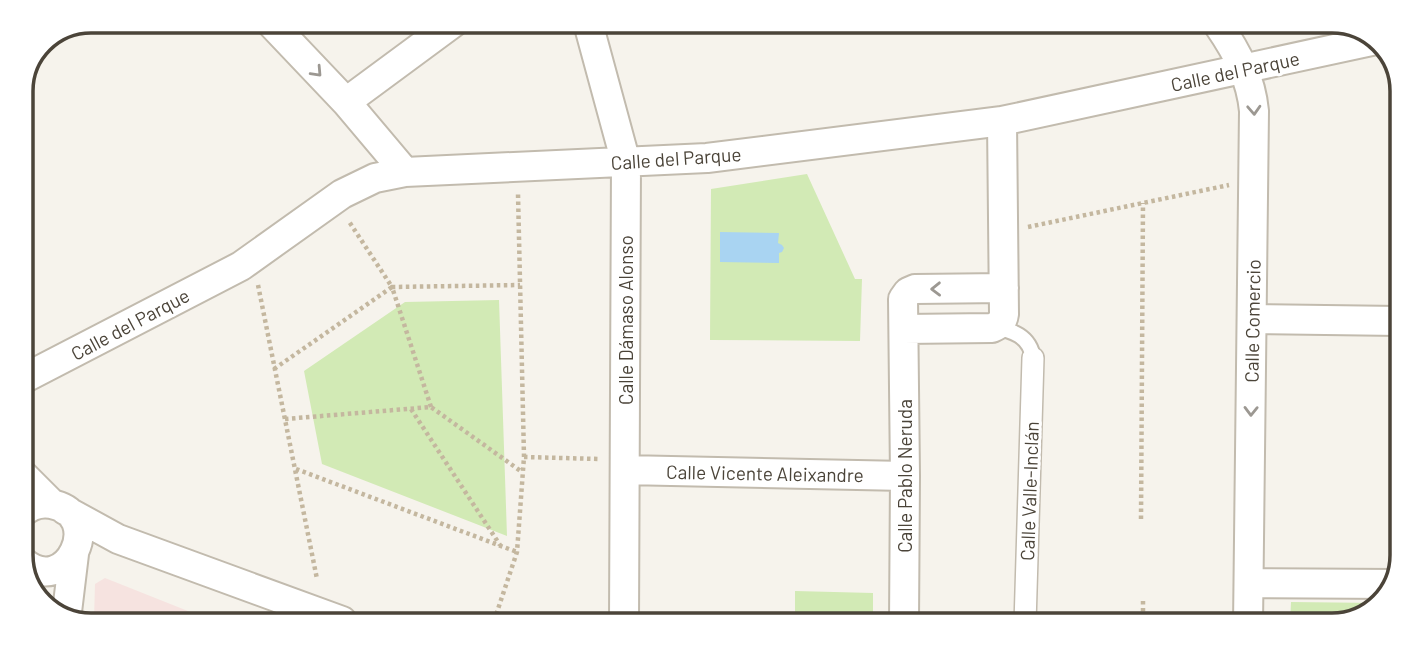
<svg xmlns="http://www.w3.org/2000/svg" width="1423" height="646" font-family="Barlow,sans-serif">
<rect width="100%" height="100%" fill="#f6f3ec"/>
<!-- medical -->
<path fill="#f6e3e0" d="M 105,578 L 203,617 L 201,620 L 94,620 L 95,584 Z"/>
<!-- green -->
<path fill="#d2eab5" d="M 807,174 L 855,279 L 862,279 L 860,341 L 710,340 L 711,189 Z
M 499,300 L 507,536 L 322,464 L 304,371 L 405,302 Z
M 795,591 L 873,593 L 873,623 L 795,623 Z
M 1291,602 L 1379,603 L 1371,613 L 1332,625 L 1290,625 Z"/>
<!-- water -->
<path fill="#a9d4f2" d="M 720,232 L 779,233 L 778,243 L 782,245 L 784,248 L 782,252 L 779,253 L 779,263 L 720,262 Z"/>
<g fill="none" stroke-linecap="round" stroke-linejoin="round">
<!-- service casing -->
<g stroke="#c2bbae" stroke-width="18">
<path id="service" d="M 993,327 C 1012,330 1030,336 1033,358"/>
</g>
<!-- pedestrian casing -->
<g stroke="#c2bbae" stroke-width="24">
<path id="pedestrian" d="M 1025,624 L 1033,358"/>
</g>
<!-- minor casing -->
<g stroke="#c2bbae" stroke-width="32">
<path id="minor" d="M 270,22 L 346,102 L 405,172
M 588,23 L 626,163 L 624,622
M 1219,26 C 1237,52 1251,79 1254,111 L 1248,625
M 346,102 L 453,23
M 1252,319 L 1399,321
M 904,329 L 992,328 C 999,325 1003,322 1004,314 L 1002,121
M 21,380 L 241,266 L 342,194 L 375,178 L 405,172 L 707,158 L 1002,121 L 1376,40
M 625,470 L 905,476
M 21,473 L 52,504
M 65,510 L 118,539 L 342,621
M 21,514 C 29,506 40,502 51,504 C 107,514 67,601 22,561
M 1249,583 L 1395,584
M 66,620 L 74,554
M 904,623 L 905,476 L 903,299 L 908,292 L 915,289 L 1004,288"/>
</g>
<!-- path -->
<path stroke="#c4b79f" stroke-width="4.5" stroke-dasharray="3.5 3.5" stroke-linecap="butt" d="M 1028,227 L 1229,185
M 258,285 L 317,579
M 274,369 L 392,287 L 348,220
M 431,407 L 392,287 L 520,285
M 411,409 L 500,545
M 285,419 L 431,407 L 522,472
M 524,457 L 600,459
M 296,469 L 517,552
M 1141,519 L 1143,203
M 1143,601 L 1143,624
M 494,621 L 517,552 L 524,457 L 518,194"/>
<!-- service -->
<use href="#service" stroke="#fff" stroke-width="14"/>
<!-- pedestrian -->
<use href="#pedestrian" stroke="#fff" stroke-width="21"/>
<!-- minor -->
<use href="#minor" stroke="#fff" stroke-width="28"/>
</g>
<!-- one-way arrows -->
<defs><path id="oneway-chevron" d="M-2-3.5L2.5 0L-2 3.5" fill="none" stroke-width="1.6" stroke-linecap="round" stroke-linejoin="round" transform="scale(1.75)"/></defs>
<g stroke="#9c9892">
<use href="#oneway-chevron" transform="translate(317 72) rotate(47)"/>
<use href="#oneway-chevron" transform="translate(1254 110) rotate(87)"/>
<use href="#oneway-chevron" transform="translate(936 289) rotate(179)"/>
<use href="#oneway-chevron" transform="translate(1251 411) rotate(91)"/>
</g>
<g text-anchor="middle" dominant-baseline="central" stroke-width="6" stroke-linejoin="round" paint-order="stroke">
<!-- street labels -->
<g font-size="19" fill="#4b4439" stroke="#fff">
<text transform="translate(1235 71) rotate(-12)">Calle del Parque</text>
<text transform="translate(676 158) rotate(-4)">Calle del Parque</text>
<text transform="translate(625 320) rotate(-90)">Calle Dámaso Alonso</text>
<text transform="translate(1252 321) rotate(-89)">Calle Comercio</text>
<text transform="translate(130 324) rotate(-28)">Calle del Parque</text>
<text transform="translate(765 473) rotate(1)">Calle Vicente Aleixandre</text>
<text transform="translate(904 476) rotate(-90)">Calle Pablo Neruda</text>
<text transform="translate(1029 491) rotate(-88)">Calle Valle-Inclán</text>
</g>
</g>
<!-- crop -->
<path d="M0 0H1423V646H0ZM91 33H1332A58 58 0 0 1 1390 91V555A58 58 0 0 1 1332 613H91A58 58 0 0 1 33 555V91A58 58 0 0 1 91 33Z" fill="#fff" fill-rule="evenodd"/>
<path fill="none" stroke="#4b4439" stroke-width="3.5" d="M91 33H1332A58 58 0 0 1 1390 91V555A58 58 0 0 1 1332 613H91A58 58 0 0 1 33 555V91A58 58 0 0 1 91 33Z"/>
</svg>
